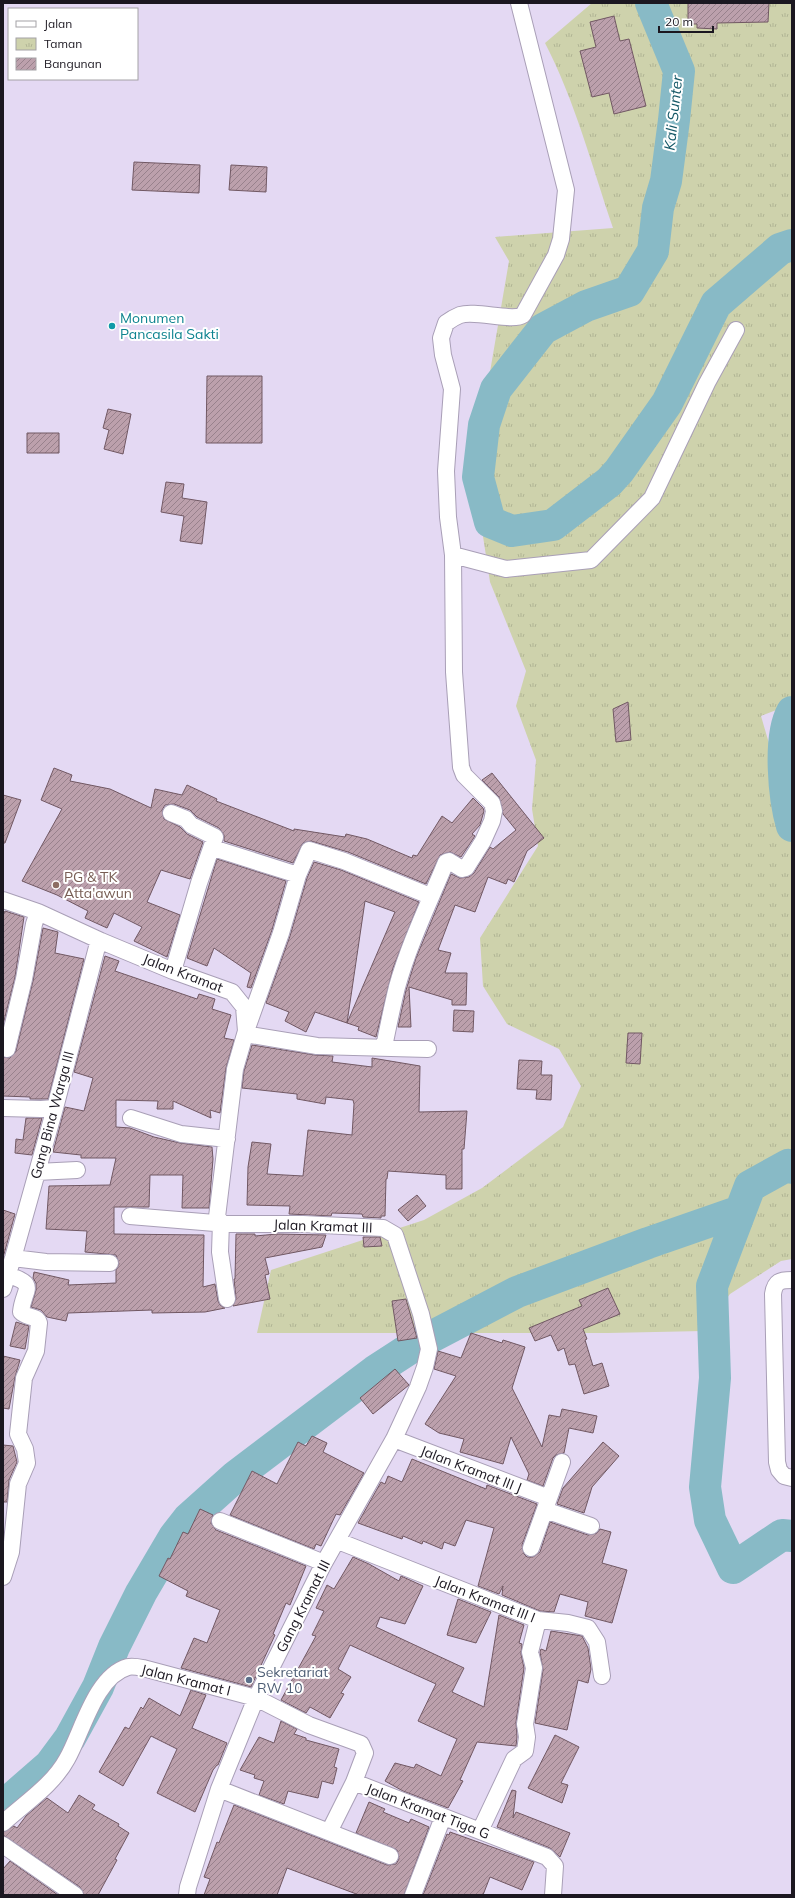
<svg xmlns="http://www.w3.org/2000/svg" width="795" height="1898" font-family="Mulish,sans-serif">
<defs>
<pattern id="park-tufts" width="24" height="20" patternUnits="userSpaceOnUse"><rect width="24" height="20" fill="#ced2ac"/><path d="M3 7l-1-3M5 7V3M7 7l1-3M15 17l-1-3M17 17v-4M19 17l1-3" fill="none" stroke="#b0b494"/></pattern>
<pattern id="building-hatch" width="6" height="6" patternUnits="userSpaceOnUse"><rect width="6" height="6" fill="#bca0ac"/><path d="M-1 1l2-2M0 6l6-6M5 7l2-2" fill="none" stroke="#98818c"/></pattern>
</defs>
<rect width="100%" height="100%" fill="#e4d9f3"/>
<!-- park -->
<path fill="url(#park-tufts)" d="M 592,3 L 792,3 L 792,704 L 761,716 L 792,822 L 792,1259 L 781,1261 L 730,1294 L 703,1331 L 608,1333 L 257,1333 L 271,1270 L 424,1220 L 482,1188 L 563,1127 L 581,1086 L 559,1049 L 507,1024 L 483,986 L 480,938 L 538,846 L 532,809 L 536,760 L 516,706 L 526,671 L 490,582 L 473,471 L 509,261 L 495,237 L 613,228 C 592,166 575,101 545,43 Z"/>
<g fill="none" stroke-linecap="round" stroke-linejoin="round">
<!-- river -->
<path stroke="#88bac6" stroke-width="32" d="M 651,3 L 679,71 L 674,120 L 666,181 L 658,208 L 653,251 L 629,291 L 586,306 L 543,329 L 496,389 L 484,425 L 478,477 L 490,522 L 512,531 L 553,525 L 609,482 L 619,471 L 667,403 L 716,304 L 780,249 L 792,245
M 792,712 C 778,737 784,799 792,826
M 792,1168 L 788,1165 L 750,1186 L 712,1286 L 715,1378 L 705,1487 L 710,1520 L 733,1568 L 782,1535 L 792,1536
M 3,1806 L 50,1765 L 70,1738 L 98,1687 L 114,1647 L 141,1593 L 174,1537 L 188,1519 L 236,1476 L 375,1371 L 412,1347 L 517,1292 L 648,1243 L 740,1211"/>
</g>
<!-- building -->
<path fill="url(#building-hatch)" stroke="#715863" d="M 688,3 L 769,3 L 768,22 L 717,23 L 717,29 L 697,28 L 697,24 L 688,24 Z
M 614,16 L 620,41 L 629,39 L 646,106 L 614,114 L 609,93 L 592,97 L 580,51 L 596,47 L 590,22 Z
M 134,162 L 200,165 L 199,193 L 132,190 Z
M 231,165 L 267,167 L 266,192 L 229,190 Z
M 207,376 L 262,376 L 262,443 L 206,443 Z
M 108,409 L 131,414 L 123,454 L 104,449 L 109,430 L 103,428 Z
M 27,433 L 59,433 L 59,453 L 27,453 Z
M 166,482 L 184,484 L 182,498 L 207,502 L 202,544 L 180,541 L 184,516 L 161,512 Z
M 628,702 L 631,740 L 616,742 L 613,709 Z
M 54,768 L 72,775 L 70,781 L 110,789 L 151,808 L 155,789 L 182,795 L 187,785 L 217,799 L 216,801 L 294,831 L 294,829 L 345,837 L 346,834 L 367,839 L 412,858 L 413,855 L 417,856 L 442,816 L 452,823 L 473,798 L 483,808 L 484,811 L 480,825 L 472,834 L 475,836 L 461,857 L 450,852 L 440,855 L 426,884 L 348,852 L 311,841 L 303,843 L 293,863 L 224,841 L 224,835 L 219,828 L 197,817 L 190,810 L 174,804 L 165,805 L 162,810 L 164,819 L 180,827 L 187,834 L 203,842 L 190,879 L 161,870 L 147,902 L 180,915 L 167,957 L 134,941 L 142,927 L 114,913 L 107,928 L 85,918 L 88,911 L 57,895 L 22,881 L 62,809 L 41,800 Z
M 492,773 L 544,838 L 527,851 L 514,882 L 508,879 L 506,884 L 488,877 L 475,912 L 455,905 L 438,950 L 451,953 L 445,973 L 467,973 L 466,1005 L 452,1005 L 452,1000 L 409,987 L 411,1027 L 398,1027 L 406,990 L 416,958 L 451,874 L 460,878 L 469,877 L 474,873 L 490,847 L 493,849 L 516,830 L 503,814 L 499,797 L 482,780 Z
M 3,795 L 21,800 L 5,843 L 3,843 Z
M 217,859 L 286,881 L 272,930 L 251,988 L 247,987 L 251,973 L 214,948 L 207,966 L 187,958 Z
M 314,862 L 341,870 L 419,902 L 393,968 L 376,1037 L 358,1030 L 359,1027 L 347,1023 L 395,912 L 365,901 L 347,1023 L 315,1012 L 306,1032 L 285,1021 L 289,1012 L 266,1003 L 290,936 L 307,878 Z
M 5,911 L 24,917 L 15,977 L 3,1025 L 3,915 Z
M 43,928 L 58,932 L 55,953 L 84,959 L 48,1099 L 30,1099 L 30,1097 L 3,1096 L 3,1057 L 10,1058 L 16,1051 L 33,981 Z
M 105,956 L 119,961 L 115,971 L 197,999 L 199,994 L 215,999 L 212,1009 L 231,1015 L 224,1038 L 234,1040 L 226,1068 L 220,1113 L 210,1110 L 211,1118 L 173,1101 L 173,1109 L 157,1109 L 158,1101 L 116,1100 L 116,1127 L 130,1128 L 154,1137 L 180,1143 L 212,1147 L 213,1159 L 209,1208 L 182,1208 L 183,1175 L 150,1175 L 149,1207 L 114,1207 L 114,1234 L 204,1235 L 203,1287 L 215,1284 L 218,1301 L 220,1305 L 225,1308 L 205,1312 L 152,1313 L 152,1310 L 68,1313 L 66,1321 L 47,1317 L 41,1310 L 31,1307 L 36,1290 L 36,1283 L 33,1278 L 34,1272 L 69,1280 L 68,1285 L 116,1283 L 116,1270 L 119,1264 L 116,1255 L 85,1252 L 87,1231 L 46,1229 L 49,1186 L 110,1185 L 116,1158 L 81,1158 L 81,1155 L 53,1152 L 65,1107 L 84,1111 L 93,1078 L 74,1072 Z
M 454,1010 L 474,1011 L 473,1032 L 453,1031 Z
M 628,1033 L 642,1033 L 640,1064 L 626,1063 Z
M 252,1045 L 315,1055 L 333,1056 L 332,1062 L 372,1067 L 372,1058 L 420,1066 L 419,1112 L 467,1111 L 464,1149 L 462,1149 L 462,1189 L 446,1189 L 446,1175 L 388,1171 L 387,1179 L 386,1179 L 385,1216 L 381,1216 L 381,1218 L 363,1217 L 362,1214 L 332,1213 L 331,1216 L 289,1214 L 290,1206 L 247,1205 L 248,1167 L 252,1142 L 271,1144 L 267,1174 L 303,1176 L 308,1130 L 352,1135 L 354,1104 L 353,1100 L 326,1097 L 325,1104 L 297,1099 L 297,1094 L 242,1088 L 244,1071 Z
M 519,1060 L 542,1061 L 541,1075 L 552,1075 L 551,1100 L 536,1099 L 537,1090 L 517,1089 Z
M 26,1118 L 42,1118 L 32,1155 L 15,1153 L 16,1139 L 23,1140 Z
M 417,1195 L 426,1206 L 408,1221 L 398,1210 Z
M 3,1210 L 15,1214 L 3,1258 Z
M 236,1234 L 255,1234 L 255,1236 L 277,1234 L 326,1235 L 322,1247 L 265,1258 L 269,1274 L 265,1275 L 270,1299 L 233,1306 L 236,1298 L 234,1279 L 235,1279 Z
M 363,1237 L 380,1237 L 382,1246 L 364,1247 Z
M 608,1288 L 620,1314 L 583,1329 L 587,1339 L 585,1340 L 593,1366 L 602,1363 L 609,1386 L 584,1394 L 575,1364 L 569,1365 L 564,1348 L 558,1351 L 551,1335 L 535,1341 L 529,1328 L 582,1306 L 579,1300 Z
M 406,1299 L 417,1338 L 398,1341 L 392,1301 Z
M 16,1322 L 29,1326 L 25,1349 L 10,1346 Z
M 471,1333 L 502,1343 L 503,1340 L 525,1347 L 512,1388 L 542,1447 L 549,1415 L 560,1417 L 562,1409 L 597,1416 L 593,1433 L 569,1428 L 564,1453 L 556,1455 L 553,1458 L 543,1486 L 527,1480 L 529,1474 L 511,1437 L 503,1464 L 460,1452 L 464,1439 L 439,1433 L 425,1424 L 456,1376 L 434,1369 L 438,1351 L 461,1358 Z
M 3,1356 L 20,1360 L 15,1377 L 9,1409 L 3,1408 Z
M 395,1369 L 409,1385 L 373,1414 L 360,1398 Z
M 312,1436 L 327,1443 L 323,1452 L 364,1473 L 340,1515 L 336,1514 L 321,1546 L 316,1544 L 314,1549 L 230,1515 L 252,1471 L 277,1484 L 298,1442 L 306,1446 Z
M 603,1442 L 619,1456 L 592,1487 L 584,1513 L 557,1504 L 563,1488 Z
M 3,1445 L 13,1446 L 17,1462 L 9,1480 L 7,1502 L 3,1502 Z
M 412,1459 L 486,1489 L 487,1485 L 537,1504 L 522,1545 L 524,1554 L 527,1557 L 533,1557 L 540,1552 L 550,1522 L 588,1535 L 597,1533 L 600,1529 L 611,1532 L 602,1563 L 627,1570 L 612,1623 L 585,1616 L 588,1602 L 560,1594 L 554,1612 L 540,1611 L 502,1595 L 503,1586 L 499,1594 L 478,1586 L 494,1528 L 466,1520 L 455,1546 L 444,1542 L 442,1549 L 423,1541 L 422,1544 L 403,1536 L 402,1539 L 358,1523 L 381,1482 L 385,1484 L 388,1476 L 402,1482 Z
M 200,1509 L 213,1515 L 211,1523 L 216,1530 L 306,1566 L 290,1605 L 286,1603 L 273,1634 L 275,1635 L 251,1687 L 181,1668 L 194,1638 L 207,1643 L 220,1610 L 186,1596 L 188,1591 L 159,1576 L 168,1558 L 170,1559 L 183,1532 L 188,1534 Z
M 353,1557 L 369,1564 L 399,1581 L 401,1576 L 423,1586 L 405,1624 L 380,1617 L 376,1627 L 464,1668 L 452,1692 L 484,1707 L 499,1615 L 524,1625 L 519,1643 L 522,1644 L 521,1654 L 524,1668 L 516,1722 L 517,1737 L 516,1746 L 477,1742 L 460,1780 L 463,1781 L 448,1808 L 403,1791 L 385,1781 L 395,1763 L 414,1768 L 416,1764 L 441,1776 L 457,1739 L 418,1721 L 436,1684 L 350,1645 L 338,1669 L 351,1677 L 341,1693 L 344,1694 L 330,1718 L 310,1707 L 306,1713 L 281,1700 L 316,1636 L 312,1635 L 324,1611 L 316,1608 L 327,1585 L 334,1589 Z
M 458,1599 L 491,1612 L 476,1643 L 447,1635 Z
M 551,1631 L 582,1636 L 588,1648 L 591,1669 L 588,1683 L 578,1680 L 567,1730 L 535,1723 L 543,1670 L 540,1652 L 541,1649 L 546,1651 Z
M 191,1690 L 206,1695 L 192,1728 L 227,1743 L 218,1765 L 217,1765 L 213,1770 L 195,1812 L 157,1793 L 177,1749 L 151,1736 L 123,1786 L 99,1772 L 125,1727 L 129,1729 L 141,1707 L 143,1709 L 149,1698 L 180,1716 Z
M 281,1721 L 297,1729 L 294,1734 L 306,1738 L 306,1740 L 339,1749 L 334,1767 L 337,1768 L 333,1784 L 322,1781 L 318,1798 L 288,1791 L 284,1804 L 259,1795 L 264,1781 L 254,1778 L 255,1775 L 240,1770 L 259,1737 L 274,1743 Z
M 555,1735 L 579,1747 L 561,1783 L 568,1785 L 562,1803 L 528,1788 Z
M 512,1790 L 516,1791 L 513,1818 L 516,1812 L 570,1833 L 560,1857 L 550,1848 L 497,1827 Z
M 79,1795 L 95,1805 L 92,1809 L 119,1824 L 118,1826 L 129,1833 L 115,1859 L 117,1860 L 98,1895 L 84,1895 L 80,1887 L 3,1835 L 3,1832 L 14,1826 L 17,1828 L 26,1816 L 47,1798 L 68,1813 Z
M 369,1802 L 385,1809 L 383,1812 L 409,1823 L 411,1819 L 429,1827 L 404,1895 L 359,1895 L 287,1868 L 277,1895 L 204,1895 L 210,1879 L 204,1877 L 217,1842 L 219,1843 L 234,1805 L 387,1865 L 396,1864 L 399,1859 L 397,1850 L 356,1833 Z
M 450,1832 L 534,1862 L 522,1890 L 490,1877 L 483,1895 L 423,1895 L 447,1834 L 449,1835 Z
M 10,1861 L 58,1895 L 3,1895 L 3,1869 Z"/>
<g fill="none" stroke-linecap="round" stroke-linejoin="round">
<!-- minor casing -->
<g stroke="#a99fb7" stroke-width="18">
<path id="minor" d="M 453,555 L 506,569 L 591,560 L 652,498 L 707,383 L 736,330
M 171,813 L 186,819 L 191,825 L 215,837 L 199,883 L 173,971
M 213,848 L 298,875
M 3,900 L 38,912 L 101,941 L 173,971 L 232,992 L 244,1007 L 246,1031 L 235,1069 L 217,1217 L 221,1222
M 384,1047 C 388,1027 392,1007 397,987 C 409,944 429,903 446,862 L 449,861 L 462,869 L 466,868 L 483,841 L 492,821 L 494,811 L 492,803 L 464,775 L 461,767 L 454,672 L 453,555 L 448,517 L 446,471 L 452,389 L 443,355 L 441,338 L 446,323 C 450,320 455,317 460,315 C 476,310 512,322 523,315 L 556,255 L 561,239 L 566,190 L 519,3
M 7,1049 L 24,979 L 34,924 L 38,912
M 428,1049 L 317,1046 L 251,1035 L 246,1031 L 281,933 L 298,875 L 309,850 L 344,861 L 430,896
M 3,1108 L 41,1109 L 55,1108
M 131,1118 L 181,1134 L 227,1139
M 37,1172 L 77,1170
M 130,1216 L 227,1224 L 303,1224 L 383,1228 L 395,1235 L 421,1314 L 429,1349 L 425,1367 L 418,1387 L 394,1439 L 324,1563 L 256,1698 L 219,1789 L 188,1887 L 187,1895
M 221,1222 L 220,1252 L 227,1299
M 13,1258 L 46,1262 L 110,1263
M 792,1280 C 780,1280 775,1281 773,1294 L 777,1462 L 779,1470 L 784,1476 L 792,1478
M 3,1289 L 13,1258 L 55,1108 L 97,947 L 101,941
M 394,1439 L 549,1498
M 545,1510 L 591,1526
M 220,1521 L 324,1563
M 338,1541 L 538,1620 L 568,1623 L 588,1628 L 597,1642 L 602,1676
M 531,1548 L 562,1462
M 3,1577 L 11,1552 L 18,1484 L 27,1463 L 25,1449 L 18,1434 L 24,1378 L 36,1351 L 39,1323 C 37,1315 26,1318 21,1312 C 23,1289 39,1285 8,1275
M 219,1789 L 390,1856
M 3,1823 C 25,1803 53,1785 67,1759 C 82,1733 95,1676 128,1667 C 132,1666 138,1667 143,1668 L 256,1698 L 309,1725 L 361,1744 L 365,1753 L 354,1782 L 547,1857 L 555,1866 L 553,1895
M 480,1831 L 514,1759 L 525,1751 L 527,1737 L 525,1724 L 534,1668 L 530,1652 L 538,1620
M 329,1832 L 354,1782
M 3,1845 L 75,1895
M 413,1895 L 443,1817"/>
</g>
<!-- minor -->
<use href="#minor" stroke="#fff" stroke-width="16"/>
</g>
<!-- markers -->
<circle fill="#0f9aa8" stroke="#fff" stroke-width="1.5" cx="112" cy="326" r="4"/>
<circle fill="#8d6e63" stroke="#fff" stroke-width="1.5" cx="56" cy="885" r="4"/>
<circle fill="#5c6f8a" stroke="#fff" stroke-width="1.5" cx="249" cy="1680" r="4"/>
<g text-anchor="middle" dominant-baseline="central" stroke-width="4" stroke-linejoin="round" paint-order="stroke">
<!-- culture labels -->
<g font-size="14" fill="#0d838f" stroke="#fff" text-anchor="start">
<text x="120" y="318">Monumen<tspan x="120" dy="16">Pancasila Sakti</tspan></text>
</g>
<!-- education labels -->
<g font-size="14" fill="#785e54" stroke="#fff" text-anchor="start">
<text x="64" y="877">PG &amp; TK<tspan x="64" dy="16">Atta'awun</tspan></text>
</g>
<!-- street labels -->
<g font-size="14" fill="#1b1720" stroke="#fff">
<text transform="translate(183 973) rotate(21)">Jalan Kramat</text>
<text transform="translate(52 1115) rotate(-75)">Gang Bina Warga III</text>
<text transform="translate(323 1226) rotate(2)">Jalan Kramat III</text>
<text transform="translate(471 1469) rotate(21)">Jalan Kramat III J</text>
<text transform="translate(485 1599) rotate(21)">Jalan Kramat III I</text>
<text transform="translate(303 1606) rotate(-63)">Gang Kramat III</text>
<text transform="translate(186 1680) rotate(14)">Jalan Kramat I</text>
<text transform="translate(428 1811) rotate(21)">Jalan Kramat Tiga G</text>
</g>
<!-- service labels -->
<g font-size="14" fill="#4e5e75" stroke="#fff" text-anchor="start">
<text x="257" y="1672">Sekretariat<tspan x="257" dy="16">RW 10</tspan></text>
</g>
<!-- water labels -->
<g font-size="15" font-style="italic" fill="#155867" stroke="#fff">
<text transform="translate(673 113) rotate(-84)">Kali Sunter</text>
</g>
</g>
<!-- border -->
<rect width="795" height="1898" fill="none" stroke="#1b1720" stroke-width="8"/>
<!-- legend -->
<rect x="8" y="8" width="130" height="72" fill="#ffffff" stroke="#a4a2a6"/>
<rect x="16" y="21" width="20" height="6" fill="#ffffff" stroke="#a4a2a6"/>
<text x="44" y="28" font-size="12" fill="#1b1720">Jalan</text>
<rect x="16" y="38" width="20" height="12" fill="url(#park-tufts)" stroke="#a4a2a6"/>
<text x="44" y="48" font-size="12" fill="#1b1720">Taman</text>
<rect x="16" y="58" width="20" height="12" fill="url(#building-hatch)" stroke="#a4a2a6"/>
<text x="44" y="68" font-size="12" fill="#1b1720">Bangunan</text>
<!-- scale -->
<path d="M659 26v6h54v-6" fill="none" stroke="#1b1720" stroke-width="2"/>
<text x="665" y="26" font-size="12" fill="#1b1720" stroke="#ffffff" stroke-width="3" paint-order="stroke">20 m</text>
</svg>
